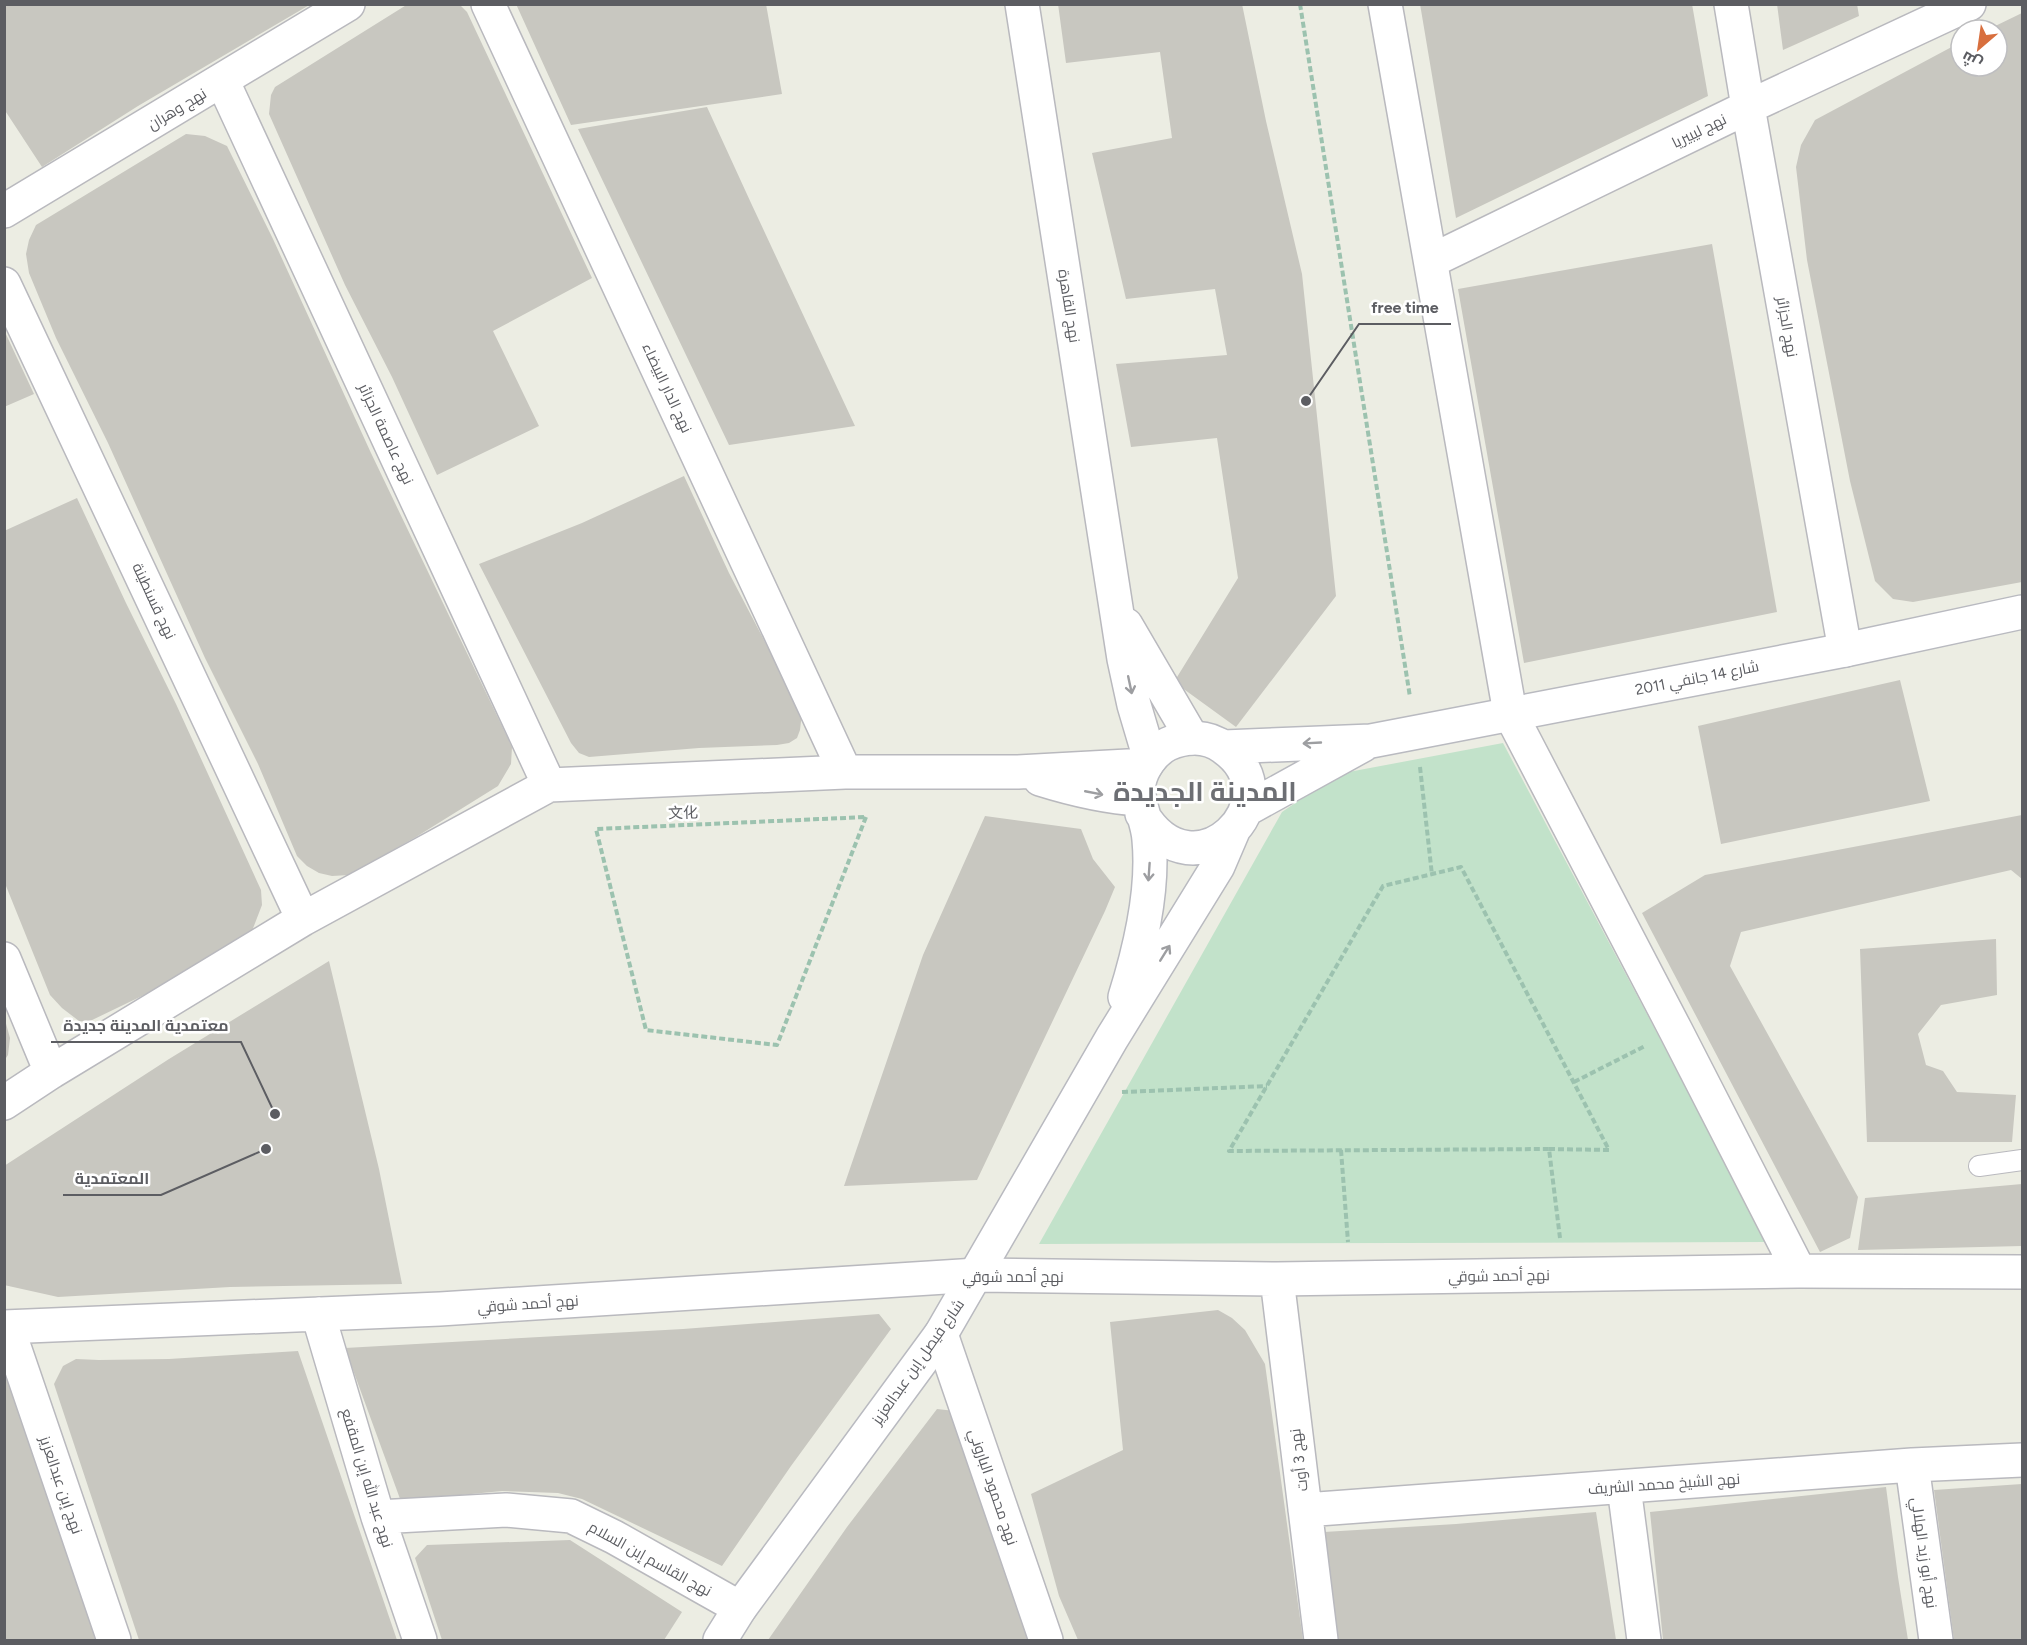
<svg xmlns="http://www.w3.org/2000/svg" width="2027" height="1645" font-family="Figtree,Cairo,'Noto Sans SC',sans-serif">
<rect width="100%" height="100%" fill="#ecede3"/>
<!-- green -->
<path fill="#c2e2ca" d="M 1503,743 L 1768,1242 L 1039,1244 L 1282,812 L 1338,774 Z"/>
<!-- building -->
<path fill="#c8c7c0" d="M 4,4 L 311,4 L 138,106 L 42,167 L 4,109 Z
M 408,4 L 459,4 L 467,12 L 592,278 L 493,331 L 539,426 L 437,475 L 392,377 L 345,285 L 269,114 L 271,95 L 275,87 Z
M 516,4 L 766,4 L 782,94 L 571,125 Z
M 1058,4 L 1242,4 L 1266,121 L 1302,274 L 1336,596 L 1236,727 L 1174,682 L 1238,578 L 1217,438 L 1131,447 L 1116,364 L 1227,355 L 1215,289 L 1126,299 L 1092,153 L 1172,138 L 1160,52 L 1066,63 Z
M 1420,4 L 1692,4 L 1708,96 L 1456,218 Z
M 1777,4 L 1857,4 L 1859,16 L 1783,50 Z
M 2022,13 L 2022,582 L 1913,602 L 1893,599 L 1875,581 L 1850,481 L 1807,260 L 1796,167 L 1801,145 L 1815,120 L 1961,42 L 1961,66 L 1997,66 L 1997,30 L 1987,30 Z
M 707,107 L 751,203 L 855,426 L 729,445 L 578,129 Z
M 186,134 L 205,136 L 227,146 L 273,239 L 371,453 L 512,747 L 511,764 L 498,786 L 416,837 L 349,875 L 332,876 L 319,873 L 307,866 L 297,856 L 258,764 L 205,658 L 108,443 L 56,338 L 29,273 L 26,254 L 29,240 L 36,225 Z
M 1712,244 L 1777,612 L 1524,663 L 1458,289 Z
M 4,330 L 34,394 L 4,407 Z
M 684,476 L 729,573 L 802,713 L 800,730 L 797,738 L 789,743 L 777,745 L 699,748 L 589,757 L 579,753 L 571,743 L 479,564 L 582,523 Z
M 77,498 L 126,603 L 176,704 L 261,890 L 262,905 L 252,931 L 173,981 L 88,1022 L 79,1021 L 62,1008 L 50,995 L 4,881 L 4,531 Z
M 1900,680 L 1930,801 L 1721,844 L 1698,726 Z
M 2022,815 L 2022,879 L 2011,870 L 1741,932 L 1730,966 L 1858,1197 L 1850,1238 L 1820,1252 L 1642,913 L 1705,875 Z
M 985,816 L 1081,829 L 1093,859 L 1115,887 L 1105,911 L 977,1180 L 844,1186 L 923,955 Z
M 1996,939 L 1997,995 L 1941,1005 L 1918,1034 L 1926,1065 L 1943,1071 L 1957,1092 L 2016,1095 L 2012,1142 L 1867,1142 L 1860,949 Z
M 329,961 L 379,1169 L 402,1284 L 230,1287 L 58,1297 L 4,1285 L 4,1166 L 169,1059 Z
M 5,1020 L 10,1038 L 8,1055 L 4,1061 Z
M 2022,1184 L 2022,1246 L 1858,1250 L 1865,1198 Z
M 1218,1310 L 1232,1318 L 1245,1330 L 1265,1364 L 1303,1640 L 1078,1640 L 1059,1596 L 1031,1494 L 1123,1450 L 1110,1322 Z
M 879,1314 L 891,1329 L 791,1466 L 722,1566 L 582,1499 L 558,1493 L 502,1491 L 451,1496 L 403,1507 L 345,1348 L 683,1329 Z
M 298,1351 L 397,1640 L 139,1640 L 54,1384 L 63,1366 L 76,1359 L 99,1360 L 169,1359 Z
M 4,1369 L 10,1382 L 44,1488 L 82,1587 L 98,1640 L 4,1640 Z
M 937,1409 L 955,1411 L 1033,1640 L 768,1640 L 847,1527 Z
M 2022,1484 L 2022,1640 L 1954,1640 L 1934,1490 Z
M 1886,1487 L 1898,1577 L 1908,1640 L 1663,1640 L 1650,1512 Z
M 1596,1512 L 1616,1640 L 1338,1640 L 1324,1532 L 1456,1524 Z
M 570,1540 L 682,1612 L 664,1640 L 442,1640 L 415,1558 L 427,1545 Z"/>
<g fill="none" stroke-linecap="round" stroke-linejoin="round">
<!-- lane casing -->
<g stroke="#b9b9be" stroke-width="22">
<path id="lane" d="M 1979,1166 L 2022,1160"/>
</g>
<!-- street casing -->
<g stroke="#b9b9be" stroke-width="36">
<path id="street" d="M 488,4 L 845,772
M 1022,4 L 1124,659 L 1134,705 L 1150,759
M 1385,4 L 1510,713 L 1676,1031 L 1799,1271
M 1731,4 L 1748,107 L 1845,650
M 223,82 L 549,785
M 4,211 L 348,4
M 1431,261 L 1748,107 L 1969,4
M 4,284 L 303,919
M 1126,625 L 1192,738
M 1040,779 C 1072,789 1105,797 1139,799
M 4,959 L 51,1072
M 4,1103 L 51,1072 L 303,919 L 549,785 L 845,772 L 1018,772 L 1146,765
M 1277,1279 L 1321,1640
M 318,1314 L 378,1517 L 420,1640
M 4,1327 L 440,1309 L 977,1275 L 1277,1279 L 1799,1271 L 2022,1272
M 8,1329 L 114,1640
M 941,1334 L 1046,1640
M 1912,1465 L 1936,1640
M 1624,1487 L 1644,1640
M 1305,1510 L 1912,1465 L 2022,1460
M 378,1517 L 506,1510 L 571,1516 L 614,1537 L 740,1608"/>
</g>
<!-- secondary casing -->
<g stroke="#b9bac0" stroke-width="36">
<path id="secondary" d="M 1224,747 L 1371,741 L 1845,650 L 2022,612
M 1247,809 L 1363,745
M 1125,997 C 1140,949 1154,891 1149,840 C 1148,820 1136,803 1139,783 C 1142,767 1154,751 1168,744 C 1187,736 1207,735 1224,748 C 1296,799 1195,901 1142,814
M 720,1640 L 740,1608 L 941,1334 L 1112,1038 L 1218,866 L 1233,831"/>
</g>
<!-- path -->
<path stroke="#9cc2af" stroke-width="4" stroke-dasharray="6 3" stroke-linecap="butt" d="M 1300,4 L 1410,697
M 1420,767 L 1432,875
M 866,817 L 777,1045 L 646,1030 L 596,829 Z
M 1574,1082 L 1645,1046
M 1122,1092 L 1267,1086
M 1549,1149 L 1609,1150 L 1461,867 L 1383,886 L 1229,1151 L 1549,1149 L 1560,1238
M 1341,1150 L 1348,1242"/>
<!-- lane -->
<use href="#lane" stroke="#fff" stroke-width="20"/>
<!-- street -->
<use href="#street" stroke="#fff" stroke-width="33"/>
<!-- secondary -->
<use href="#secondary" stroke="#fff" stroke-width="33"/>
</g>
<!-- one-way arrows -->
<defs><path id="oneway-shaft" d="M-6 0H5M1.5-3L5.5 0L1.5 3" fill="none" stroke-width="1.6" stroke-linecap="round" stroke-linejoin="round" transform="scale(1.5)"/></defs>
<g stroke="#9d9ea1">
<use href="#oneway-shaft" transform="translate(1130 685) rotate(78)"/>
<use href="#oneway-shaft" transform="translate(1312 743) rotate(177)"/>
<use href="#oneway-shaft" transform="translate(1094 793) rotate(11)"/>
<use href="#oneway-shaft" transform="translate(1149 872) rotate(94)"/>
<use href="#oneway-shaft" transform="translate(1165 953) rotate(-58)"/>
</g>
<g text-anchor="middle" dominant-baseline="central" stroke-width="5" stroke-linejoin="round" paint-order="stroke">
<!-- street labels -->
<g font-size="15" fill="#5c5d62" stroke="#fff">
<text transform="translate(177 109) rotate(-31)">نهج وهران</text>
<text transform="translate(1699 131) rotate(-26)">نهج ليبيريا</text>
<text transform="translate(1069 306) rotate(81)">نهج القاهرة</text>
<text transform="translate(1787 327) rotate(80)">نهج الجزائر</text>
<text transform="translate(667 388) rotate(65)">نهج الدار البيضاء</text>
<text transform="translate(386 434) rotate(65)">نهج عاصمة الجزائر</text>
<text transform="translate(154 601) rotate(65)">نهج قسنطينة</text>
<text transform="translate(1697 678) rotate(-11)">شارع 14 جانفي 2011</text>
<text transform="translate(683 813) rotate(-2)">文化</text>
<text transform="translate(1499 1276) rotate(-1)">نهج أحمد شوقي</text>
<text x="1013" y="1277">نهج أحمد شوقي</text>
<text transform="translate(528 1304) rotate(-4)">نهج أحمد شوقي</text>
<text transform="translate(918 1362) rotate(-55)">شارع فيصل إبن عبدالعزيز</text>
<text transform="translate(1299 1460) rotate(-97)">نهج 3 أوت</text>
<text transform="translate(367 1478) rotate(73)">نهج عبد الله إبن المقفع</text>
<text transform="translate(1664 1484) rotate(-4)">نهج الشيخ محمد الشريف</text>
<text transform="translate(61 1485) rotate(71)">نهج إبن عبدالعزيز</text>
<text transform="translate(993 1487) rotate(71)">نهج محمود الباروني</text>
<text transform="translate(1924 1553) rotate(82)">نهج أبو زيد الهلالي</text>
<text transform="translate(650 1559) rotate(29)">نهج القاسم إبن السلام</text>
</g>
<!-- town labels -->
<g font-size="27" font-weight="bold" fill="#6d6f74" stroke="#fff">
<text x="1205" y="791">المدينة الجديدة</text>
</g>
</g>
<!-- callouts -->
<path fill="none" stroke="#5c5d62" stroke-width="2" d="M1306 401L1359 324H1451M275 1114L241 1042H51M266 1149L161 1195H63"/>
<g fill="#5c5d62" stroke="#fff" stroke-width="2">
<circle cx="1306" cy="401" r="6"/>
<circle cx="275" cy="1114" r="6"/>
<circle cx="266" cy="1149" r="6"/>
</g>
<g font-size="16" text-anchor="middle" font-weight="bold" fill="#5c5d62" stroke="#fff" stroke-width="5" stroke-linejoin="round" paint-order="stroke">
<text x="1405" y="313">free time</text>
<text x="146" y="1031">معتمدية المدينة جديدة</text>
<text x="112" y="1184">المعتمدية</text>
</g>
<!-- border -->
<rect width="2027" height="1645" fill="none" stroke="#5c5d62" stroke-width="12"/>
<!-- north arrow -->
<g transform="translate(1979 48) rotate(209)"><circle r="28" fill="#ffffff" stroke="#bebec0" stroke-width="1.5"/>
<path d="M0-4.5L10 22L0 15L-10 22Z" fill="#d86f3e"/>
<text y="-9" font-size="16" font-weight="bold" text-anchor="middle" fill="#5c5d62">ش</text>
</g>
</svg>
